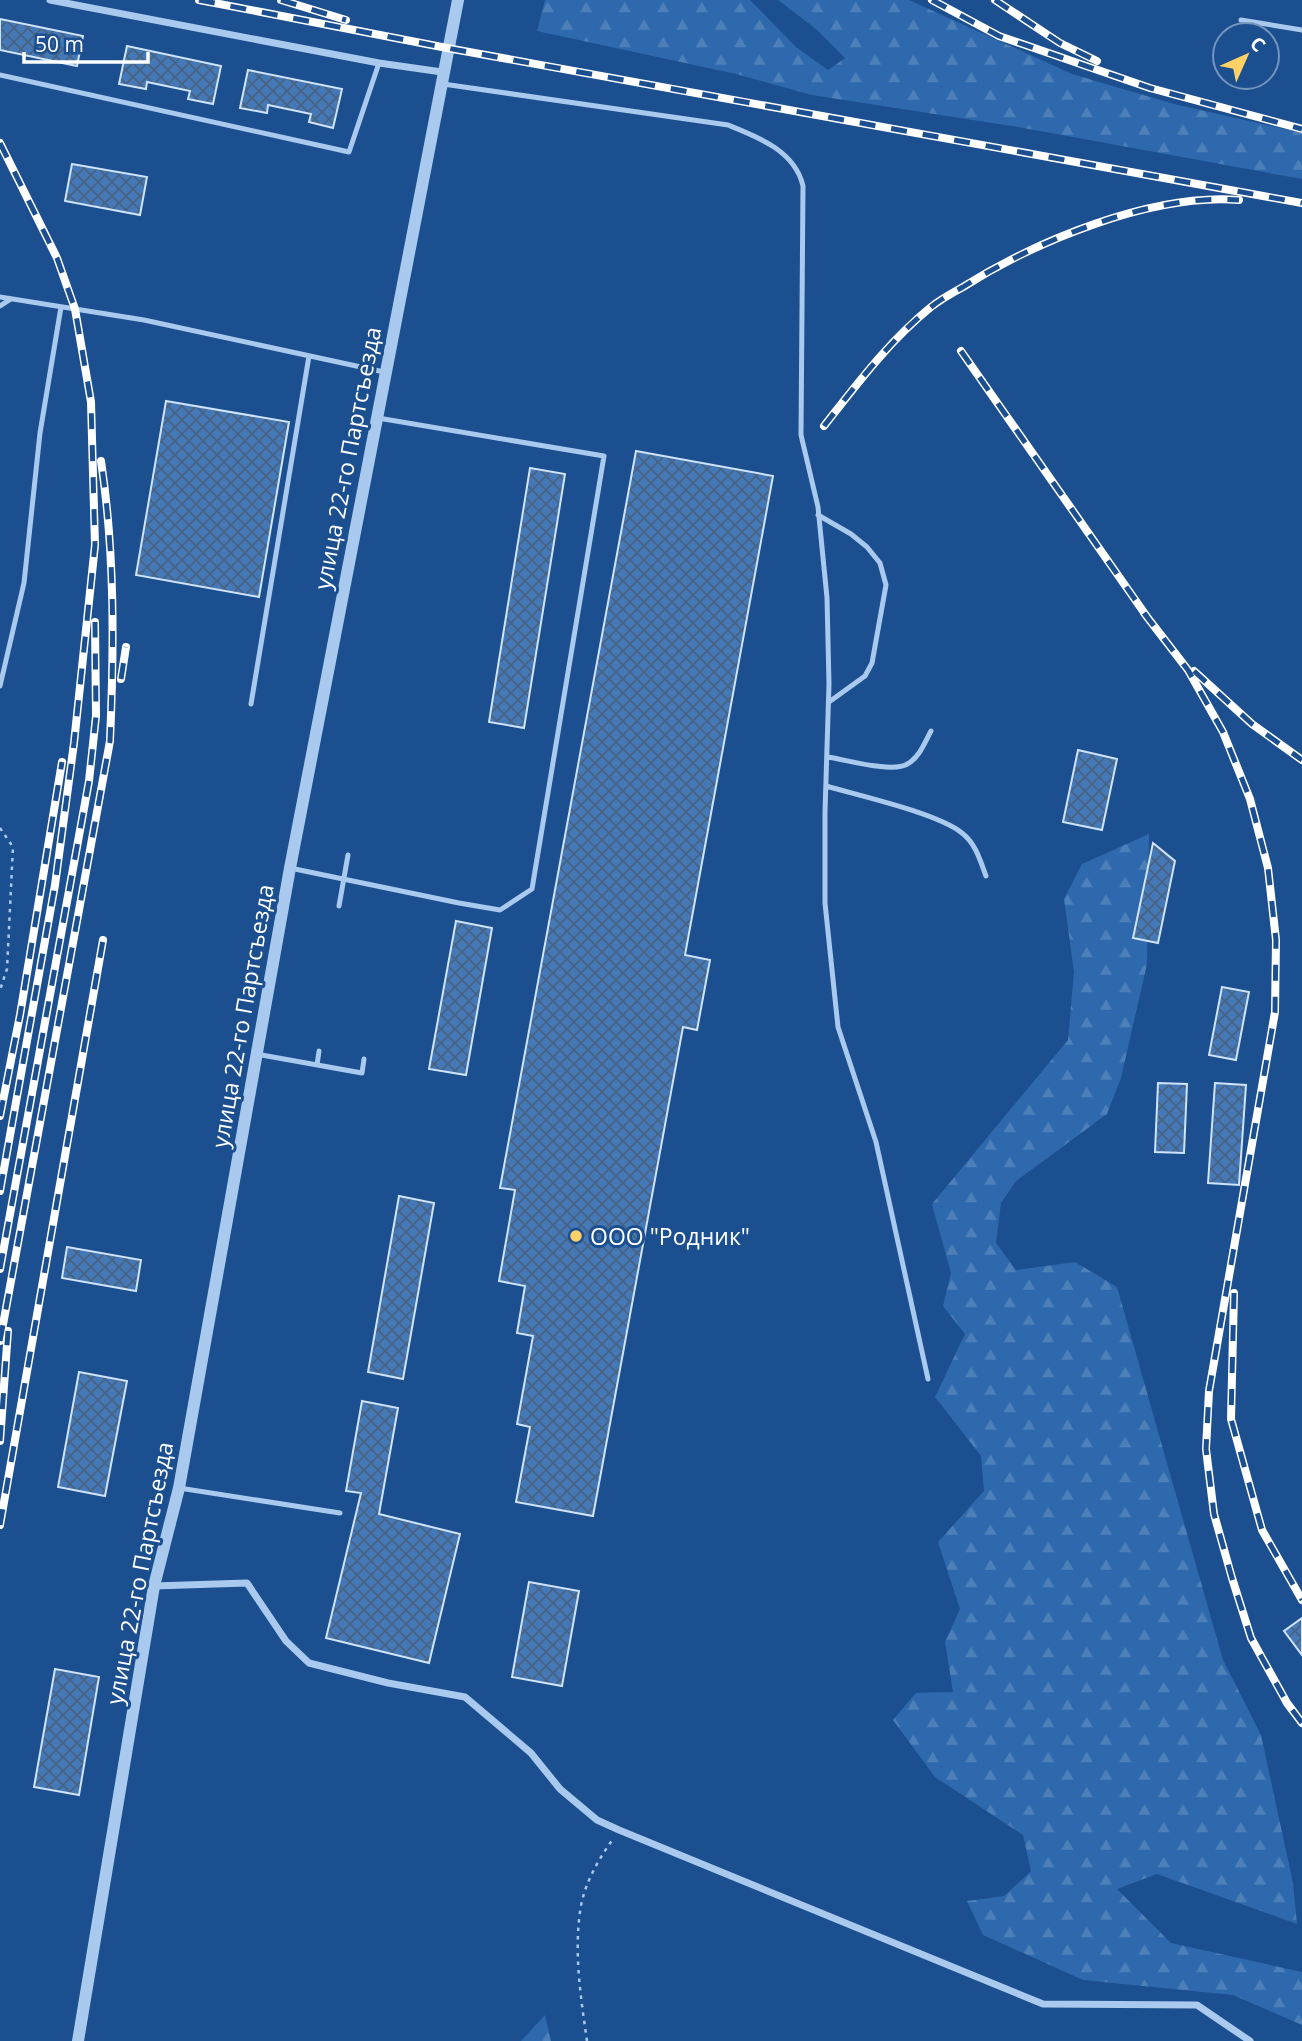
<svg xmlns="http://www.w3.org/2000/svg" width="1302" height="2041" font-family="'Open Sans',sans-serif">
<defs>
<pattern id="forest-firs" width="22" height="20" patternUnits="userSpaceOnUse" patternTransform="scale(1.75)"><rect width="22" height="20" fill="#2e69ad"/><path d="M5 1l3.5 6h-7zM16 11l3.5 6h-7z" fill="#4d80b9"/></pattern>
<pattern id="building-cross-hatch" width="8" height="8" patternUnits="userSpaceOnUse" patternTransform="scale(1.75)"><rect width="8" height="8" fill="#4478b7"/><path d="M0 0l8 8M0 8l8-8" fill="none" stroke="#486282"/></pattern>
</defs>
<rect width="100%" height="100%" fill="#1b4f8f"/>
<!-- forest -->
<path fill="url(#forest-firs)" d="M 545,0 L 750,0 L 796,47 L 828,70 L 845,58 L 816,29 L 778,0 L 909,0 L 1072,74 L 1174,104 L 1302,133 L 1302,179 L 1018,127 L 812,95 L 736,74 L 537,31 Z
M 1149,834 L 1147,964 L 1121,1078 L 1107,1114 L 1016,1181 L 1001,1203 L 996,1243 L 1016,1270 L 1075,1262 L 1117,1287 L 1223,1660 L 1261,1735 L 1293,1883 L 1297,1924 L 1157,1874 L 1117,1889 L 1171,1943 L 1302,1972 L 1302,2025 L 1233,1995 L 1083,1980 L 983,1935 L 967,1901 L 1004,1896 L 1031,1871 L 1023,1835 L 935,1777 L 893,1720 L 916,1693 L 953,1692 L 945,1642 L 960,1609 L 938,1542 L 984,1491 L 981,1456 L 935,1397 L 965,1334 L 943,1306 L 951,1273 L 932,1204 L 1068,1040 L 1074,972 L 1064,899 L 1082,864 Z
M 545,2015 L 551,2041 L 521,2041 Z"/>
<!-- building -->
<path fill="url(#building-cross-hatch)" stroke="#cfe3fa" stroke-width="2" d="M 0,19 L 83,36 L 77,66 L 0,50 Z
M 127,46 L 221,66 L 213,104 L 188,99 L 190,91 L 147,82 L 146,89 L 119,84 Z
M 248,70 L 342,89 L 333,128 L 309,122 L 311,114 L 268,105 L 267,113 L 240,108 Z
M 72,164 L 147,177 L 140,215 L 65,201 Z
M 166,401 L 289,422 L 259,597 L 136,575 Z
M 636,451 L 773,476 L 685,955 L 710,960 L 697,1030 L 683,1027 L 593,1516 L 516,1502 L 530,1427 L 517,1424 L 533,1336 L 517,1333 L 525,1286 L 499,1281 L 515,1190 L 500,1188 Z
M 530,468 L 565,474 L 524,728 L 489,722 Z
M 1078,750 L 1117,759 L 1102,830 L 1063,822 Z
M 1153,843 L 1175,861 L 1158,943 L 1133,938 Z
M 456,921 L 492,928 L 466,1075 L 429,1069 Z
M 1222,987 L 1249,992 L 1236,1060 L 1209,1055 Z
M 1158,1083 L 1187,1084 L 1184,1153 L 1155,1152 Z
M 1215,1083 L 1246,1085 L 1239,1185 L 1208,1183 Z
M 399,1196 L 434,1203 L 403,1379 L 368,1372 Z
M 67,1247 L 141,1260 L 136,1291 L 62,1278 Z
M 79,1372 L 127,1381 L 105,1496 L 58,1487 Z
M 362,1401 L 398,1408 L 379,1514 L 460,1534 L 429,1663 L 326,1638 L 361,1493 L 346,1491 Z
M 529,1582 L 579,1591 L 562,1686 L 512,1677 Z
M 1302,1618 L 1302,1655 L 1284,1631 Z
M 55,1669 L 99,1677 L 79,1795 L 34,1787 Z"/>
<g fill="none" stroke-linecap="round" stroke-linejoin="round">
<!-- path -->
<path stroke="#a9c9ee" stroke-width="2.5" stroke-dasharray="3.5 5" stroke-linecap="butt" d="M 0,828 L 13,847 L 7,969 L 0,990
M 587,2041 C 581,1999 574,1955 580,1912 C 583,1886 598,1860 613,1839"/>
<!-- service -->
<path stroke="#a9c9ee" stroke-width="5" d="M 1241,20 L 1302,30
M 0,75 L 349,152 L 379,63
M 443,84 L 728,125 C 758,137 795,151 803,186 L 801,435 L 818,507 L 827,598 L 829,684 L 825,812 L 825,903 L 838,1027 L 876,1142 L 928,1379
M 0,297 L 144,320 L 384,372
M 0,306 L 11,299
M 818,515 L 851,534 L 867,547 L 880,563 L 886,585 L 872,663 L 865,676 L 829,702
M 0,686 L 24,583 L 40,433 L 61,307
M 251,704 L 309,356
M 828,757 C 847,760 895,774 909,763 C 920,756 925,742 931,731
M 826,786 C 860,796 937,813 962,833 C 976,844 980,860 986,876
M 290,868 L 459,903 L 500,910 L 532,889 L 604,456 L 378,418
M 339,906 L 348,855
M 256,1054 L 362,1073 L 364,1059
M 317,1065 L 319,1051
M 179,1488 L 340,1513"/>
<!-- minor -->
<path stroke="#a9c9ee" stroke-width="7" d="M 50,0 L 379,63 L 442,72
M 154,1586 L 247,1583 L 286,1641 L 309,1663 L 388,1683 L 465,1697 L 531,1753 L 560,1789 L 597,1820 L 619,1830 L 1043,2004 L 1197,2005 L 1250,2041"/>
<!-- tertiary -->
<path stroke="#a9c9ee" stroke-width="12" d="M 78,2041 L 154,1586 L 179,1488 L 290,868 L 458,0"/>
<!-- rail casing -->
<g stroke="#fff" stroke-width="8">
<path id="rail" d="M 199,0 L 447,48 L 1302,203
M 281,0 L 346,20
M 932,0 L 999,36 L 1150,88 L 1302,129
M 995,0 L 1060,43 L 1097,61
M 0,143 L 57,258 L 75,309 L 91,402 L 95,545 L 74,743 L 55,885 L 0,1191
M 961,351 L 1150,621
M 824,426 C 857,384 889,341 931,307 C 941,299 952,293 963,287 C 1036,241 1152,193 1239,200
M 1144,613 L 1188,670 L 1223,732 L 1250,799 L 1268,868 L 1276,940 L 1275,1012 L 1209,1391 L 1206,1449 L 1214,1514 L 1232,1578 L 1251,1638 L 1287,1703 L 1302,1723
M 1194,671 L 1252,724 L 1302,760
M 121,679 L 126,647
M 0,1116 L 20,1015 L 62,762
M 0,1269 L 89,781 L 96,716 L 95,622
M 1234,1293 L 1231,1419 L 1262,1530 L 1302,1600
M 0,1341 L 110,741 C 114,648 115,553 101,461
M 0,1441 L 8,1331
M 0,1525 L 103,940"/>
</g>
<!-- rail -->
<use href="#rail" stroke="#1b4f8f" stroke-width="5" stroke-dasharray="16" stroke-linecap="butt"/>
</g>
<!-- markers -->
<circle fill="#ffd166" stroke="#1b4f8f" stroke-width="2.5" cx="576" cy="1236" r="7"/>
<g text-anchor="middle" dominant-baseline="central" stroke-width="6" stroke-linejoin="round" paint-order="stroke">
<!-- street labels -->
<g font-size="23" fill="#fff" stroke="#1b4f8f">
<text transform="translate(347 458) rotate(-79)">улица 22-го Партсъезда</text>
<text transform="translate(242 1016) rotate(-80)">улица 22-го Партсъезда</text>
<text transform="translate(139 1573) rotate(-79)">улица 22-го Партсъезда</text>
</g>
<!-- poi labels -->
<g font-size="23" fill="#fff" stroke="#1b4f8f" text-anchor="start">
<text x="590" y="1236">ООО "Родник"</text>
</g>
</g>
<!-- north arrow -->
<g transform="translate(1246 56) rotate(45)"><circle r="33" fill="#1b4f8f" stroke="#7695bc" stroke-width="2"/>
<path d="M0-5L12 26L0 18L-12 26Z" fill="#ffd166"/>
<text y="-10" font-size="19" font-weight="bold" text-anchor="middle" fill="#ffffff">С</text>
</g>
<!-- scale -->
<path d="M24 52v10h124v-10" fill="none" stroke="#ffffff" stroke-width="3.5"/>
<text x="35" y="52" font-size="21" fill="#ffffff" stroke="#1b4f8f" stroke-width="5" paint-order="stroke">50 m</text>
</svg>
